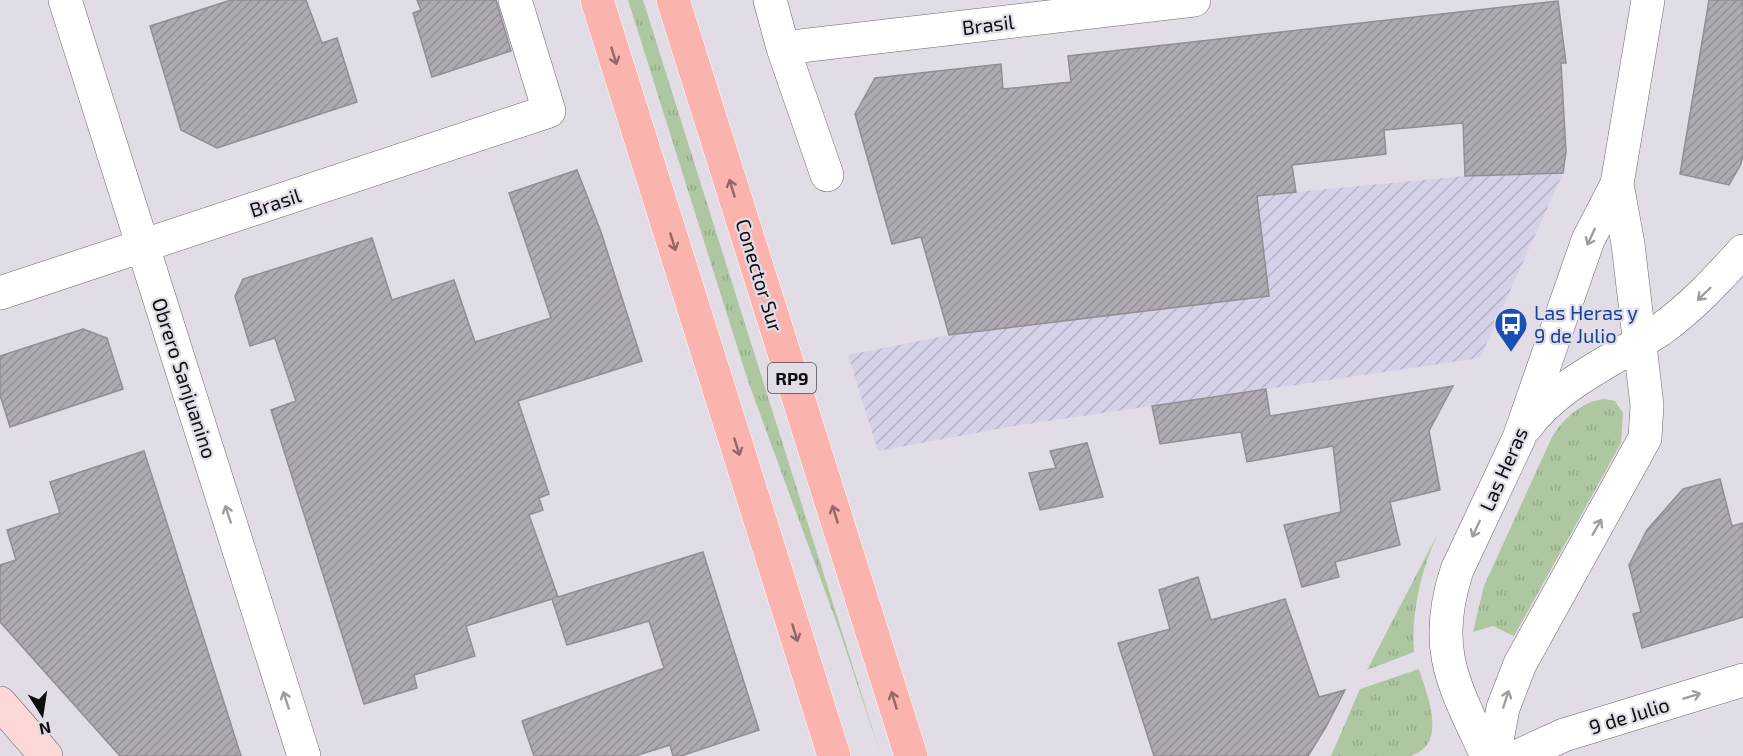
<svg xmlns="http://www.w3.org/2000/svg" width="1743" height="756" font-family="'Exo 2',sans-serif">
<defs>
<pattern id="industrial-furrows" width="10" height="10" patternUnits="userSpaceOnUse" patternTransform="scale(1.5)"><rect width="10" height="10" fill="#d5d2e8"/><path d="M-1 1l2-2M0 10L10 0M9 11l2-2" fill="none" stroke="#b6b3c6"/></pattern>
<pattern id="grass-tufts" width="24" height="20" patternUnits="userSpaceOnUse" patternTransform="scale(1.5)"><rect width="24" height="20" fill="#aec7a1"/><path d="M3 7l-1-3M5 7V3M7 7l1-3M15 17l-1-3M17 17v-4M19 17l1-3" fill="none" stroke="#94aa8a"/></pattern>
<pattern id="building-hatch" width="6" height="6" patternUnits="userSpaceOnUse" patternTransform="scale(1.5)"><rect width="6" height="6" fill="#afa9b2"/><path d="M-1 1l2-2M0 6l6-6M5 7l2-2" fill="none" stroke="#959098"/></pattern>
</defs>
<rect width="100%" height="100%" fill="#e2dce6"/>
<!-- industrial -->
<path fill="url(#industrial-furrows)" d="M 1563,173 L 1480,358 L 1014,426 L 878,451 L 848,355 L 949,335 L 921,237 L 1296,192 L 1465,176 Z"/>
<!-- grass -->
<path fill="url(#grass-tufts)" d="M 628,0 L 643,0 L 881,756 L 840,632 L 748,381 Z
M 1605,399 L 1615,401 L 1623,413 L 1621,443 L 1514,636 L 1493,626 L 1473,632 L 1484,586 L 1552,437 C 1564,418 1582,401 1605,399 Z
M 1438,533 C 1421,570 1411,612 1414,652 L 1367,670 Z
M 1419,669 C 1427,696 1449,744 1410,756 L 1331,756 L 1360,689 Z"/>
<!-- building -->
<path fill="url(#building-hatch)" stroke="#928c95" stroke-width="1.5" d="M 231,0 L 306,0 L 322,43 L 337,38 L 357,102 L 217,148 L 181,130 L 150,26 Z
M 417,0 L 496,0 L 511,51 L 432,77 L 413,13 L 421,10 Z
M 1709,0 L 1743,0 L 1743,155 L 1741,164 L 1729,185 L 1680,174 Z
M 1558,1 L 1566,63 L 1561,63 L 1566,152 L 1563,173 L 1465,176 L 1463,123 L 1384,130 L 1386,154 L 1292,165 L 1296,192 L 1257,196 L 1269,296 L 949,335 L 921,237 L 892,244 L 855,114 L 875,78 L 1001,64 L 1003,89 L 1071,82 L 1068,56 Z
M 577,170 L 601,232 L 642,361 L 518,401 L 549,494 L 539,498 L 543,510 L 529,515 L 558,597 L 703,552 L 759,730 L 681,756 L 673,756 L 670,745 L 635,756 L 534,756 L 522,721 L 664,668 L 649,621 L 567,645 L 552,599 L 466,626 L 475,656 L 414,675 L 417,688 L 364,704 L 271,410 L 296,401 L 275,338 L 250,346 L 235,296 L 243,279 L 372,238 L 392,300 L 454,280 L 475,342 L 551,318 L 509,193 Z
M 83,329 L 107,338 L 123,389 L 10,427 L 0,395 L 0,356 Z
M 1453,386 L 1429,431 L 1440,490 L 1390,502 L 1400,545 L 1335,562 L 1339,577 L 1302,587 L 1284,525 L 1341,512 L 1333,446 L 1247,462 L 1241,432 L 1160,444 L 1152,406 L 1266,389 L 1270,416 Z
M 1087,443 L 1103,497 L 1040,510 L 1029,473 L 1056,468 L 1050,451 Z
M 144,451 L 228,715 L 241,756 L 120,756 L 0,622 L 0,565 L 16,560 L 7,530 L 60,513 L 50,482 Z
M 1720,479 L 1732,526 L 1743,523 L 1743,617 L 1642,648 L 1633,614 L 1641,612 L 1629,565 L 1647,530 L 1683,489 Z
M 1198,577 L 1211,620 L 1285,599 L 1319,697 L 1345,690 L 1326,727 L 1308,756 L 1154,756 L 1118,643 L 1170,629 L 1159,590 Z"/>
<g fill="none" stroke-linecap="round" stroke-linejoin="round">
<!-- minor casing -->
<g stroke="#6b666e" stroke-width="34">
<path id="minor" d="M 65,0 L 304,756
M 770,0 L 783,48 L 827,175
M 783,48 L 1194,0
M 0,293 L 549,111 L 515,0
M 1526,427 C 1558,383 1616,359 1660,330 C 1692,307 1717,280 1743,251
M 1487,756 C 1454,685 1431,649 1457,570 L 1519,438 L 1588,240 L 1617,184 L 1648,0
M 1494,756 L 1503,708 L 1520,664 L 1645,438 L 1647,405 L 1628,244 L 1617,184
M 1518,756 L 1564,735 L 1743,680"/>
</g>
<!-- secondary casing -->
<g stroke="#6b666e" stroke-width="34">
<path id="secondary" d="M 0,703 L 46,756"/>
</g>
<!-- primary casing -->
<g stroke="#fff" stroke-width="34">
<path id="primary" d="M 597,0 L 834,756
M 673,0 L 911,756"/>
</g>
<!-- minor -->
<use href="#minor" stroke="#fff" stroke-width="33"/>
<!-- secondary -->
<use href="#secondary" stroke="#fcd9d6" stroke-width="33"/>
<!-- primary -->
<use href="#primary" stroke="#fab3ad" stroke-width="33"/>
</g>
<!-- one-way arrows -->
<defs><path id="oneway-shaft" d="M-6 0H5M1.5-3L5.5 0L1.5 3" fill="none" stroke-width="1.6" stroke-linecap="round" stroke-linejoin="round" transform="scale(1.5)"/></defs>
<g stroke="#906866">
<use href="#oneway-shaft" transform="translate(614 56) rotate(73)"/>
<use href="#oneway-shaft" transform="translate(732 188) rotate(-107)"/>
<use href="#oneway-shaft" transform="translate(673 242) rotate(73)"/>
<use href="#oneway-shaft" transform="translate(737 447) rotate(73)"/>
<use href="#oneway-shaft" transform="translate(835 514) rotate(-107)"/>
<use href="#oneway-shaft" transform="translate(795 633) rotate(73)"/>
<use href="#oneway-shaft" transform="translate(894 700) rotate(-107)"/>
</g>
<g stroke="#9f9e9f">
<use href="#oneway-shaft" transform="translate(1591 237) rotate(115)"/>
<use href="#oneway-shaft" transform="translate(1704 294) rotate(136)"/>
<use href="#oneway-shaft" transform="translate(228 514) rotate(-108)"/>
<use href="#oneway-shaft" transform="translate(1597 527) rotate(-60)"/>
<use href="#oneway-shaft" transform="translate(1476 529) rotate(115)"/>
<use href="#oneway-shaft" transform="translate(1692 696) rotate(-17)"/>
<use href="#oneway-shaft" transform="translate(1506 699) rotate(-72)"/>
<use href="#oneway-shaft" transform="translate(286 700) rotate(-108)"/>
</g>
<!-- icons -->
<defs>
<g id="bus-pin" transform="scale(1.725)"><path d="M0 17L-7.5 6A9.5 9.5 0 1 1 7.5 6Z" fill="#1a4fb4" stroke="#e2dce6"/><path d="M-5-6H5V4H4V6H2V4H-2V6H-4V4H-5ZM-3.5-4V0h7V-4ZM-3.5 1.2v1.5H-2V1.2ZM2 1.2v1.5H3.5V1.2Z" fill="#fff"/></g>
</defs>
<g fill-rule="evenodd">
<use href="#bus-pin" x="1511" y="324"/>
</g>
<g text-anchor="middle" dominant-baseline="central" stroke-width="4.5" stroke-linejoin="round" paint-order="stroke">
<!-- shield labels -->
<rect fill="#e2dce6" stroke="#4e4b50" stroke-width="1.5" x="768" y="363" width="48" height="30" rx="4.5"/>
<g font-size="18" font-weight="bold" fill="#0f0d10">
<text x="792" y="378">RP9</text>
</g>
<!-- street labels -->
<g font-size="20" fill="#0f0d10" stroke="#e2dce6">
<text transform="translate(988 24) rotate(-7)">Brasil</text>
<text transform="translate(275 202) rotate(-18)">Brasil</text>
<text transform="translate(760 275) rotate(73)">Conector Sur</text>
<text transform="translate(185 378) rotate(72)">Obrero Sanjuanino</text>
<text transform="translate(1503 469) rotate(-66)">Las Heras</text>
<text transform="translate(1629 715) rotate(-17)">9 de Julio</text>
</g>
<!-- transit labels -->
<g font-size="20" fill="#164399" stroke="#e2dce6" text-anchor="start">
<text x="1534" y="312">Las Heras y<tspan x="1534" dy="23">9 de Julio</tspan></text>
</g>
</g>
<!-- north arrow -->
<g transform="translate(42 714) rotate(168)" stroke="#e2dce6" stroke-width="4.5" paint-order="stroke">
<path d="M0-4.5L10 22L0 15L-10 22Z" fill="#0f0d10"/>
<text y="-9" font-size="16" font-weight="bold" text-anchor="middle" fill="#0f0d10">N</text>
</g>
</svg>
